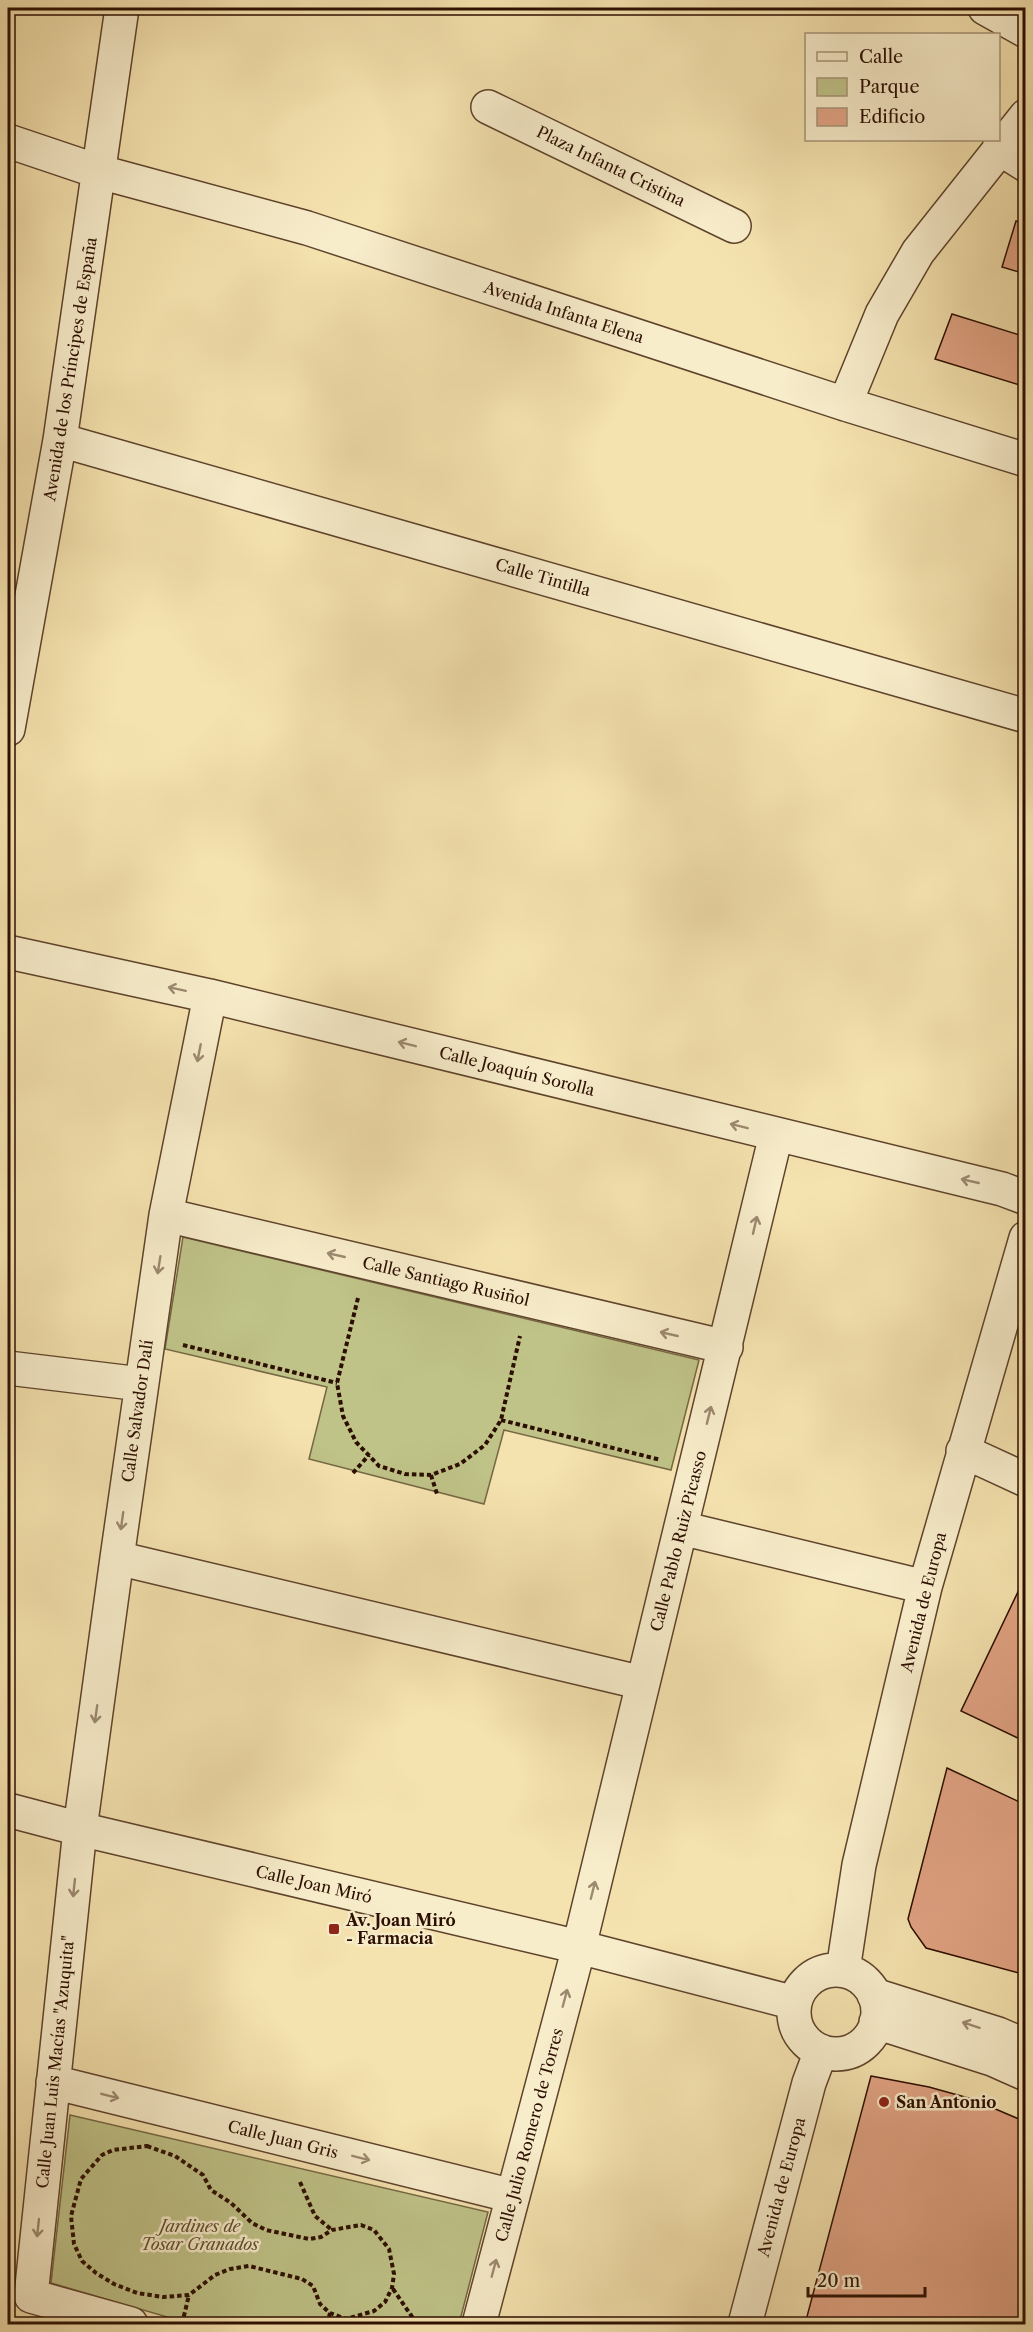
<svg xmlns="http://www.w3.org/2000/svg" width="1033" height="2332" font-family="'Libre Caslon Text',serif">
<rect width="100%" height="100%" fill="#f5e3af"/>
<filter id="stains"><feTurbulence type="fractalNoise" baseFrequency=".00333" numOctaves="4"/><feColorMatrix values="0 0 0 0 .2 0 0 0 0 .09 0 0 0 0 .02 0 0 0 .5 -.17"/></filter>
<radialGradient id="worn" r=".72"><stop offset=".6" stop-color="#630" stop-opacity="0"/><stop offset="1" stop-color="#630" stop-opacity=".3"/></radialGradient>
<!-- green -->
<path fill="#bfc388" stroke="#766844" stroke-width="1.5" d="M 183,1237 L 699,1360 L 671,1470 L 504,1430 L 484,1504 L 309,1459 L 327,1387 L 165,1349 Z
M 70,2115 L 488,2212 L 459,2324 L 191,2324 L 51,2283 Z"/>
<!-- building -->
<path fill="#e2a485" stroke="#2c0e01" stroke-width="1.5" d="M 1016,221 L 1026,224 L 1026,274 L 1002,267 Z
M 952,314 L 1026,337 L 1026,387 L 935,359 Z
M 1026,1575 L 1026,1742 L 961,1711 Z
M 947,1768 L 1026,1805 L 1026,1975 L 926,1948 L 911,1927 L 908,1919 Z
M 871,2076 L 929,2087 L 972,2099 L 1026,2122 L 1026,2324 L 805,2324 Z"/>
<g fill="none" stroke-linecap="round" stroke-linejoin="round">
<!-- minor casing -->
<g stroke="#5e432c" stroke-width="36">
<path id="minor" d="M 985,8 L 1026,31
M 488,107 L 734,226
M 8,141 L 100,172 L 307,228 L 845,404 L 1026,460
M 999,148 L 1026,165
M 845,404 L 882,314 L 918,252 L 1026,116
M 60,440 L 1026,716
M 8,729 L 60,440 L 122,8
M 8,952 L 210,996 L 1002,1189 L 1026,1198
M 166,1215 L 726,1347
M 8,1368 L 141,1384
M 963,1451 L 1026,1480
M 681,1528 L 925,1587
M 117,1558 L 643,1683
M 8,1810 L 80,1829 L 579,1947 L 795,2003
M 843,1970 L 859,1865 L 925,1587 L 1026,1238
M794 2012a42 42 0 1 1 84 0a42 42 0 1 1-84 0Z
M 874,1995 L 998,2034 L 1026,2046
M 876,2022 L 992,2059 L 1026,2074
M 53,2082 L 513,2196
M 131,2324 L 31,2296 L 80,1829 L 117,1558 L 166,1215 L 210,996
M 479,2324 L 579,1947 L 776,1135
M 745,2324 L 809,2083 L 821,2051"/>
</g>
<!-- path -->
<path stroke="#2c0e01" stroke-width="4" stroke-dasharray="4.5 3" stroke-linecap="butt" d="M 358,1298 L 337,1383 L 343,1416 L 356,1442 L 379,1466 L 405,1474 L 431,1475 L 460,1464 L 485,1445 L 501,1420 L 520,1336
M 183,1345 L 337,1383
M 501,1420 L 661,1460
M 353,1473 L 369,1455
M 431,1475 L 437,1494
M 147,2146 L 175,2156 L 203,2175 L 211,2190 L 231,2203 L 252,2223 L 266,2230 L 309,2239 L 321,2237 L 332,2230 L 361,2225 L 374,2230 L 389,2249 L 394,2274 L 392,2288 L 385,2302 L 374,2311 L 346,2319 L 330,2313 L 320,2304 L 313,2286 L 302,2279 L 249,2266 L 230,2269 L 215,2275 L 189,2295 L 163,2297 L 137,2293 L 114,2284 L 96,2273 L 82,2261 L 74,2244 L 71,2216 L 81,2179 L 102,2155 L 113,2150 Z
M 300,2182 L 315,2216 L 332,2230
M 393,2289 L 417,2324
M 182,2324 L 189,2295
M 327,2324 L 330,2313
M 358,2324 L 360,2317"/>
<!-- minor -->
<use href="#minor" stroke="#f8edcb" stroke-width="33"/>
</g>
<!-- one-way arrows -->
<defs><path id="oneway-shaft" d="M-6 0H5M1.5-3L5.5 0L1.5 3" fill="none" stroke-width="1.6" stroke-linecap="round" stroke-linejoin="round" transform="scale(1.5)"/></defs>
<g stroke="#9c8970">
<use href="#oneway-shaft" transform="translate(177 989) rotate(-168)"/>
<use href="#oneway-shaft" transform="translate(407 1044) rotate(-166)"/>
<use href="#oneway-shaft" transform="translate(199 1053) rotate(101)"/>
<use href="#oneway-shaft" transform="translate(739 1126) rotate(-166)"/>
<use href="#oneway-shaft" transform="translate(970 1181) rotate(-167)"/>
<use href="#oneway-shaft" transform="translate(755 1225) rotate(-77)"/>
<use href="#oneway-shaft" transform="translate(336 1255) rotate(-167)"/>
<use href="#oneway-shaft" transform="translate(159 1265) rotate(99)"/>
<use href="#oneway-shaft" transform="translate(669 1334) rotate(-167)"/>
<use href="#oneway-shaft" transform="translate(709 1415) rotate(-76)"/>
<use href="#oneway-shaft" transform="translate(122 1521) rotate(98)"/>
<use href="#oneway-shaft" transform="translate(96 1714) rotate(98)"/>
<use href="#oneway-shaft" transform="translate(74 1888) rotate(96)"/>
<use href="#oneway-shaft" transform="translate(593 1890) rotate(-76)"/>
<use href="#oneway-shaft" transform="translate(565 1998) rotate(-75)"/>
<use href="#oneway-shaft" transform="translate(971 2025) rotate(-162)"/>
<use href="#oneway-shaft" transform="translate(110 2096) rotate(14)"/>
<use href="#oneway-shaft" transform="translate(361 2158) rotate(14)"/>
<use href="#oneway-shaft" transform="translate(38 2228) rotate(96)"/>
<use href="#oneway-shaft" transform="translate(494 2268) rotate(-75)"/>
</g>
<!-- markers -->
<g fill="#8f2418" stroke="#f8edcb" stroke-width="2">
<rect x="328" y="1923" width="12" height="12" rx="3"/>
<circle cx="884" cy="2102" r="6"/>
</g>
<g text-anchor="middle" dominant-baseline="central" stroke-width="5" stroke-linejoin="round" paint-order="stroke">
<!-- street labels -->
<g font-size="16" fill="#2c0e01" stroke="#f8edcb">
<text transform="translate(611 166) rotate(26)">Plaza Infanta Cristina</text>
<text transform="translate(564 312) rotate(18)">Avenida Infanta Elena</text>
<text transform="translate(70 369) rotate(-81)">Avenida de los Príncipes de España</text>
<text transform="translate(543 577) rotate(16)">Calle Tintilla</text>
<text transform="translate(517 1071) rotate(14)">Calle Joaquín Sorolla</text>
<text transform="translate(446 1281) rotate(13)">Calle Santiago Rusiñol</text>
<text transform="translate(137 1411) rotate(-82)">Calle Salvador Dalí</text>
<text transform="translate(678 1541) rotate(-76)">Calle Pablo Ruiz Picasso</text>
<text transform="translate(923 1602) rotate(-76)">Avenida de Europa</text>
<text transform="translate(314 1884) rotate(13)">Calle Joan Miró</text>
<text transform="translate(55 2062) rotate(-84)">Calle Juan Luis Macías "Azuquita"</text>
<text transform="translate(529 2135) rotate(-75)">Calle Julio Romero de Torres</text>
<text transform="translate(283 2139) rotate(14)">Calle Juan Gris</text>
<text transform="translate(781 2187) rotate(-75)">Avenida de Europa</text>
</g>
<!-- poi labels -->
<g font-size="16" font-weight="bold" fill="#2c0e01" stroke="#f8edcb" text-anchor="start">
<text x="346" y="1920">Av. Joan Miró<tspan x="346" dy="18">- Farmacia</tspan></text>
<text x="896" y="2102">San Antonio</text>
</g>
<!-- park labels -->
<g font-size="16" font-style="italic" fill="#5f4d30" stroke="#f8edcb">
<text x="200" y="2226">Jardines de<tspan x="200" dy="18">Tosar Granados</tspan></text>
</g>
</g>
<!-- margin -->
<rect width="1033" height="2332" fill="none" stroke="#f5e3af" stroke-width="30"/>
<rect x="9" y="9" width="1015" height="2314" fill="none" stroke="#2c0e01" stroke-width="3"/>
<rect x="15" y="15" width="1003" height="2302" fill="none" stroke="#2c0e01" stroke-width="1.5"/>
<!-- legend -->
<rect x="805" y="33" width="195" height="108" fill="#f8edcb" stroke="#a6947a" stroke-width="1.5"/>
<rect x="817" y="52" width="30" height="9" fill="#f8edcb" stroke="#a6947a" stroke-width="1.5"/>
<text x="859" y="63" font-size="18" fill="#2c0e01">Calle</text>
<rect x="817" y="78" width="30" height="18" fill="#bfc388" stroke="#a6947a" stroke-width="1.5"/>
<text x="859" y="93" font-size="18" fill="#2c0e01">Parque</text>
<rect x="817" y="108" width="30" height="18" fill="#e2a485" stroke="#a6947a" stroke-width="1.5"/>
<text x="859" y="123" font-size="18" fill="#2c0e01">Edificio</text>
<!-- scale -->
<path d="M808 2287v9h117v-9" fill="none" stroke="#2c0e01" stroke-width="3"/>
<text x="817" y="2287" font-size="18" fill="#2c0e01" stroke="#f8edcb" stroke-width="4.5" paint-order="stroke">20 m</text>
<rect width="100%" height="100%" filter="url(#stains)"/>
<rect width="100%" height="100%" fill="url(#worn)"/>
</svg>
